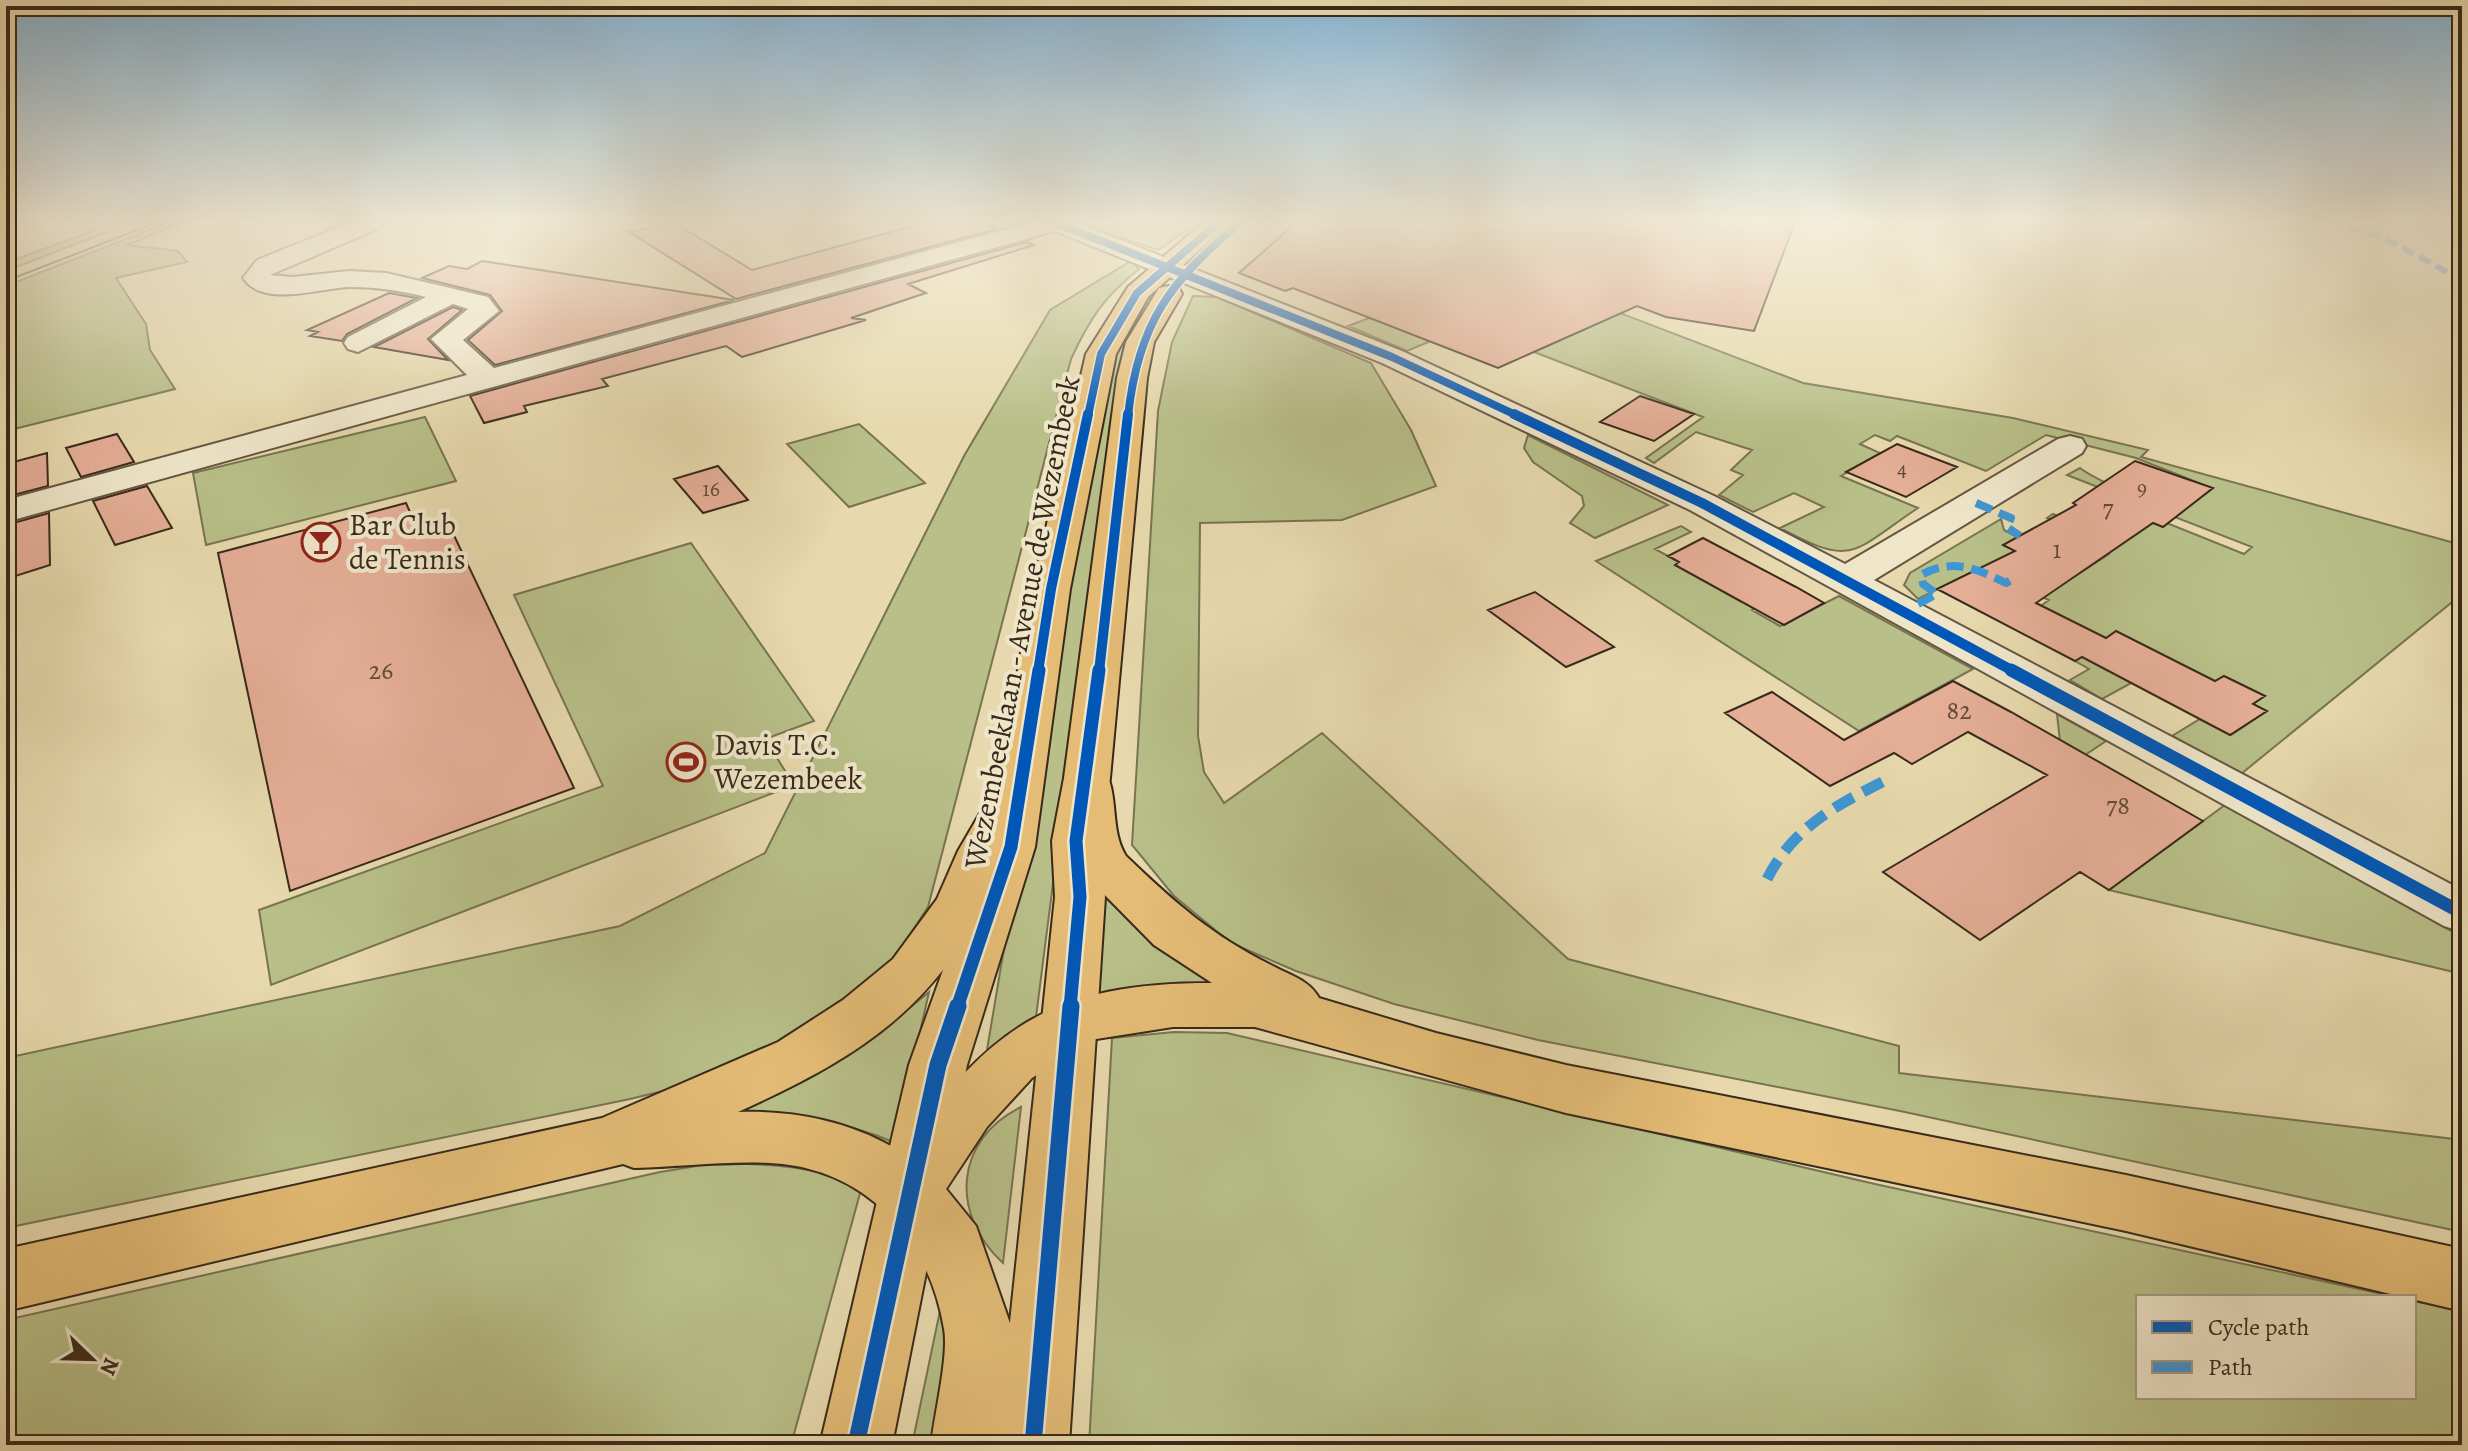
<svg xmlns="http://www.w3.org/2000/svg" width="2468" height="1451" font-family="Alegreya,serif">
<rect width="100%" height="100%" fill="#e7d9ad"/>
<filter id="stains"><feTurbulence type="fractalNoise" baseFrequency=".0025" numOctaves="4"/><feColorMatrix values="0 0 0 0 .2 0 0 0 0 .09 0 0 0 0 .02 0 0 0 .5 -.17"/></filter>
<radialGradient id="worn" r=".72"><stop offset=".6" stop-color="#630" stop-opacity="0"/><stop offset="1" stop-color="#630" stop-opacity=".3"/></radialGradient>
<!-- green -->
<path fill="#b8bf88" stroke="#787452" stroke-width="2" d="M 117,222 L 133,222 L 6,271 L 6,263 Z
M 169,222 L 184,222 L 127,245 L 178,251 L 187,262 L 116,278 L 146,324 L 150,350 L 175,389 L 6,431 L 6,286 Z
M 1089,222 L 1199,222 L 1158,250 L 1095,229 Z
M 1411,233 L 1803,383 L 2013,418 L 2148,450 L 2141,457 L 2462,545 L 2462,594 L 2241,774 L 2172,736 L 2200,719 L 2231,735 L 2266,711 L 2253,704 L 2264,696 L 2211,684 L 2131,683 L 2102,699 L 2070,680 L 2089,669 L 2075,661 L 2106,643 L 2041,606 L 2049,600 L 1976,570 L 1918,599 L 1904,585 L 1910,573 L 2001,519 L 2004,530 L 2017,537 L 2005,546 L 2075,576 L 2109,554 L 2077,531 L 2047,518 L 2053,514 L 2109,537 L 2157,519 L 2244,554 L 2252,547 L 2067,475 L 2080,468 C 2093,478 2150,505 2166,504 C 2179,504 2204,496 2212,488 L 2136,458 L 2046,435 L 1986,471 L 1897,436 L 1890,441 L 1875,435 L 1860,444 L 1880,453 L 1841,476 L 1918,508 C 1852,552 1854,568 1780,528 L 1824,507 L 1794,493 L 1753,512 L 1719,495 L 1743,475 L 1731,470 L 1752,450 L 1696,432 L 1654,463 L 1646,458 L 1703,417 L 1503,340 L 1457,330 L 1407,351 L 1348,326 L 1390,310 Z
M 1131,261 L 1139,269 C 1104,297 1090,318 1071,359 L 928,907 L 885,973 L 852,1004 L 712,1079 L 630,1099 L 6,1228 L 6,1058 L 620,926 L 765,853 L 964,456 L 1050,310 Z
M 1193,296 L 1217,297 L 1371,363 L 1411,430 L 1436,486 L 1342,520 L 1200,523 L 1198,736 L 1204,772 L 1224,803 L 1322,733 L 1568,959 L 1899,1046 L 1899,1073 L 2462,1140 L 2462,1232 L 1900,1111 L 1538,1040 L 1394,1004 L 1296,971 L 1231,943 L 1174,896 L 1132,845 L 1158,411 L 1172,342 Z
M 1144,297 L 1153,298 L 1134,330 L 1065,789 L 1035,1025 L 985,1062 L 1044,709 L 1118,342 Z
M 425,417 L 456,481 L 206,545 L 193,473 Z
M 859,424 L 925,483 L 849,507 L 787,444 Z
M 1528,435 L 1668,505 L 1595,538 L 1570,523 L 1584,506 L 1582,496 L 1533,462 L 1524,448 Z
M 1681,526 L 1691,532 L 1655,549 L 1679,562 L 1676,565 L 1742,602 L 1752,597 L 1763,604 L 1752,610 L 1780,626 L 1839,596 L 1973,669 L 1859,731 L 1596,561 Z
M 691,543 L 814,721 L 765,739 L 794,785 L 271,985 L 259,910 L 603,786 L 514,595 Z
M 2057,714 L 2106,741 L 2085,755 L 2060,741 Z
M 2225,805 L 2462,937 L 2462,974 L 2109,890 Z
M 1106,894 L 1253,995 L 1095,1001 Z
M 929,992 L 895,1143 C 839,1117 785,1117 724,1115 L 818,1073 L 873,1038 Z
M 1174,1032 L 1227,1033 L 1875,1184 L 2396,1297 L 2138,1297 L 2138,1397 L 2414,1397 L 2414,1301 L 2462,1311 L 2462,1445 L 1089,1445 L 1112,1038 Z
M 1021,1107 L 1003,1263 C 949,1214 955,1139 1021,1107 Z
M 715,1163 C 770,1164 810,1165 862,1186 L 791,1445 L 6,1445 L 6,1320 L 660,1172 Z
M 941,1306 L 950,1342 L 939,1445 L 912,1445 Z"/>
<!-- building -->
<path fill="#e5ae97" stroke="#382a1b" stroke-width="2" d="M 673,222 L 752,270 L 927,222 L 982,222 L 997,229 L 736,299 L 629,232 Z
M 1297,222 L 1795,222 L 1754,331 L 1666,317 L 1637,306 L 1498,368 L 1293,288 L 1285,291 L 1239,273 Z
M 1027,242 L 1034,245 L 908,284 L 926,293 L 851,318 L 866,320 L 742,357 L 726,346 L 602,379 L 608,386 L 524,406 L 527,412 L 484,423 L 470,396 Z
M 482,261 L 734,300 L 495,365 L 468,340 L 502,311 L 490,295 L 422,278 L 449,266 L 467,269 Z
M 389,293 L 417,298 L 347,334 L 342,341 L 310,336 L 318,332 L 307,330 Z
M 453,307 L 462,310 L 428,339 L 448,360 L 374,347 Z
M 1640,396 L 1694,414 L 1654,441 L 1600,422 Z
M 117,434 L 134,462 L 81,477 L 66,448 Z
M 1897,444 L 1957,467 L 1906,497 L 1846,472 Z
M 47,453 L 48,486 L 6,497 L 6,464 Z
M 2135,461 L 2213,488 L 2163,527 L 2153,523 L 2036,603 L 2106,638 L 2116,631 L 2215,681 L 2224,676 L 2265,696 L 2253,704 L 2267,711 L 2230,735 L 2082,657 L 2075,661 L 1937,589 L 2015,551 L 2003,545 L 2076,505 L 2073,503 Z
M 718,466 L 748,500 L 703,513 L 674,479 Z
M 147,486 L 172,528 L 115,545 L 93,501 Z
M 406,503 L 420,535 L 450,527 L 574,788 L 290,891 L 218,553 Z
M 49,513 L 50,565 L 6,579 L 6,525 Z
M 1703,538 L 1796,587 L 1824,603 L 1784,625 L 1675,565 L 1679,562 L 1668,556 Z
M 1535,592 L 1614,647 L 1566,667 L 1488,610 Z
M 1953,681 L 2011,712 L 2203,821 L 2109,890 L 2080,872 L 1980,940 L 1883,872 L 2047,775 L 1968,732 L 1912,764 L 1894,753 L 1830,786 L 1725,713 L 1772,692 L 1844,740 Z"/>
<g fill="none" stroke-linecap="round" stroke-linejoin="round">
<!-- minor casing -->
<g stroke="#645640" stroke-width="4">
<path id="minor" d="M 352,222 L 385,222 L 382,227 L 270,275 L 292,277 L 349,271 L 386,273 L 488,297 L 499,311 L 463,340 L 494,368 L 1033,222 L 1075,222 L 1402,351 L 1714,496 L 1845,564 L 2058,439 L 2070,436 L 2082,439 L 2086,446 L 2082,453 L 1874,580 L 2462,890 L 2462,932 L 2444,926 L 1690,510 L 1382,363 L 1055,231 L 6,522 L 6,500 L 467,375 L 431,339 L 468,309 L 453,304 L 358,352 L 348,349 L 344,343 L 348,337 L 426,297 C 402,291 377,287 351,287 C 322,287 264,309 243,278 L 257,260 Z"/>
</g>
<!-- major casing -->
<g stroke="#382a1b" stroke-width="4">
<path id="major" d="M 1204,222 L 1231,222 L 1148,297 L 1116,354 L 1070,589 L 1035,847 L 967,1065 L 892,1445 L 820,1445 L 909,1065 L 987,847 L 1032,589 L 1086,354 L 1128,287 Z
M 1169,286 L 1179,288 L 1182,294 L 1154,342 L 1147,378 L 1110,778 L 1100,841 L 1105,897 L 1069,1445 L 997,1445 L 1055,897 L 1052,841 L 1064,778 L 1117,378 L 1126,342 L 1159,288 Z"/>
</g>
<!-- highway casing -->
<g stroke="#382a1b" stroke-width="4">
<path id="highway" d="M 1087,763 L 1103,767 C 1120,794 1109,829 1126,856 C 1175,903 1212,936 1275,967 C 1292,976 1310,981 1319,998 L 1436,1033 L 1566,1065 L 2126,1175 L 2462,1249 L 2462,1311 L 2126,1231 L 1566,1113 L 1255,1027 L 1173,1027 L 1090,1040 L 1032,1078 L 987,1127 L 946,1189 L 976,1226 L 1013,1332 L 1003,1445 L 931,1445 C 934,1416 949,1355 944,1329 C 929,1238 865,1167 769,1163 C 724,1161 678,1167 634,1168 L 623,1164 L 6,1311 L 6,1249 L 602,1118 L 778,1042 L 843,1000 L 893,959 L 937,899 L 958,851 L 1004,772 L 1020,768 L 1036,772 L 1043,783 C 1031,806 1016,829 1006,853 C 997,872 992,892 982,910 C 924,1018 846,1063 738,1112 C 795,1110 853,1122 901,1152 C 992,1026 1051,983 1212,983 L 1154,945 L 1090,880 L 1071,846 L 1064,778 L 1071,767 Z"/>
</g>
<!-- minor -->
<use href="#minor" fill="#efe6ca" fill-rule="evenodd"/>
<!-- major -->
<use href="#major" fill="#e4bc76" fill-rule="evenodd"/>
<!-- highway -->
<use href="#highway" fill="#e4bc76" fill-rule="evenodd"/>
<!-- tram -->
<path stroke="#382a1b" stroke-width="2" d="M 6,281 L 158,222"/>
<!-- quiet-far2 -->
<path stroke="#3e96d4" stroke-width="6" stroke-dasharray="13 6" stroke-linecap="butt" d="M 2331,222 L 2387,239 L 2462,280"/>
<!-- quiet-far1 -->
<path stroke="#3e96d4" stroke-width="8" stroke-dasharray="17 8" stroke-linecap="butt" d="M 1976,503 L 2011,518 L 2007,527 L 2020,536
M 1918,604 L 1937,594 L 1923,584 L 1921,575 C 1952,558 1976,568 2006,583 L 2011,580"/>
<!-- quiet -->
<path stroke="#3e96d4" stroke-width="11" stroke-dasharray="22 11" stroke-linecap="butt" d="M 1767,879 C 1794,826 1837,805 1888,779"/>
<!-- cycleway-far3 casing -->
<g stroke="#efe6ca" stroke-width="11">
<path id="cycleway-far3" d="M 1054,222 L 1392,357 L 1518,416
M 1088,416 L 1101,354 L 1137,293 L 1219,222
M 1128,416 C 1138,323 1170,281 1241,222"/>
</g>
<!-- cycleway-far2 casing -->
<g stroke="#efe6ca" stroke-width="14">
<path id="cycleway-far2" d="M 1514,414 L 1702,503 L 2015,672
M 1038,672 L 1051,589 L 1088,414
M 1099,672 L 1128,414"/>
</g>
<!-- cycleway-far1 casing -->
<g stroke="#efe6ca" stroke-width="18">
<path id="cycleway-far1" d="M 2011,670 L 2462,913
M 957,1008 L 1011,847 L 1039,670
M 1070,1008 L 1080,897 L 1076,841 L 1099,670"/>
</g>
<!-- cycleway casing -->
<g stroke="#efe6ca" stroke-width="22">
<path id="cycleway" d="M 856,1445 L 938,1065 L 958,1006
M 1033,1445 L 1071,1006"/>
</g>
<!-- cycleway-far3 -->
<use href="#cycleway-far3" stroke="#0057b8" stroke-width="8"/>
<!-- cycleway-far2 -->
<use href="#cycleway-far2" stroke="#0057b8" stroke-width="10"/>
<!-- cycleway-far1 -->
<use href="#cycleway-far1" stroke="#0057b8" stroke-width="13"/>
<!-- cycleway -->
<use href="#cycleway" stroke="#0057b8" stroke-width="17"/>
</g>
<!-- sky -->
<linearGradient id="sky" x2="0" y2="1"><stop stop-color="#89b5d4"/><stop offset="0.52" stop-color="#f4eeda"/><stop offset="1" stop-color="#f4eeda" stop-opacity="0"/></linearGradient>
<rect width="2468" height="425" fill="url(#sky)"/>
<!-- icons -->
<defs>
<g id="bar-ring" transform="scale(2)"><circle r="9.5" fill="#efe6ca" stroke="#8f2418" stroke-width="1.5"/><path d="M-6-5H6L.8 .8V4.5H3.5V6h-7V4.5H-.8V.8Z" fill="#8f2418"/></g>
<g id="stadium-ring" transform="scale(2)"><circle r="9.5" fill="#efe6ca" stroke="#8f2418" stroke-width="1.5"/><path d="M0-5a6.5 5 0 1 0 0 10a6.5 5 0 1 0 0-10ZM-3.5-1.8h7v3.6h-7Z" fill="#8f2418"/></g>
</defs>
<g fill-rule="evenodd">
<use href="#bar-ring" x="321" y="542"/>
<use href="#stadium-ring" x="686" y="762"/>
</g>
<g text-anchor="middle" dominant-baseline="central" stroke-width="8" stroke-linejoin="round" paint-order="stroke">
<!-- far-number labels -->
<g font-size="22" fill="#634b3a">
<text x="1902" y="469">4</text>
<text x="2142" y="488">9</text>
<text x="711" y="489">16</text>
</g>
<!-- number labels -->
<g font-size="26" fill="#634b3a">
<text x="2108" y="508">7</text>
<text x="2057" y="549">1</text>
<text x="381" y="670">26</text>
<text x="1959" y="710">82</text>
<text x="2118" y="805">78</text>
</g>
<!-- poi labels -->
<g font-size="30" fill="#382a1b" stroke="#efe6ca" text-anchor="start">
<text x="349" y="525">Bar Club<tspan x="349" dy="34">de Tennis</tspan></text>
<text x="714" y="745">Davis T.C.<tspan x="714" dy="34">Wezembeek</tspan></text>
</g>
<!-- street labels -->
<g font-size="30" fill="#382a1b" stroke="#efe6ca">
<text transform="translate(1022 622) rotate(-79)">Wezembeeklaan - Avenue de Wezembeek</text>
</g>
</g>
<!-- margin -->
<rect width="2468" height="1451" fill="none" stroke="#e7d9ad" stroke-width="32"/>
<rect x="8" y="8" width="2452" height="1435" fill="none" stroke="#382a1b" stroke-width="4"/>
<rect x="16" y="16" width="2436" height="1419" fill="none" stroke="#382a1b" stroke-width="2"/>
<!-- legend -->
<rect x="2136" y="1295" width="280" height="104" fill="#efe6ca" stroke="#a69b84" stroke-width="2"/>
<rect x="2152" y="1321" width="40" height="12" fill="#0057b8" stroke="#a69b84" stroke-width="2"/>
<text x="2208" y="1335" font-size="24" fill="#382a1b">Cycle path</text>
<rect x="2152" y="1361" width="40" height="12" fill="#3e96d4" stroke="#a69b84" stroke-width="2"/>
<text x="2208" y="1375" font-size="24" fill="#382a1b">Path</text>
<!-- north arrow -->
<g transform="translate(92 1359) rotate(113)" stroke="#efe6ca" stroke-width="6" paint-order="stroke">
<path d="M0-6L14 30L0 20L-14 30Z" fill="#382a1b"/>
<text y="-12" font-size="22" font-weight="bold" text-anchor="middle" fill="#382a1b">N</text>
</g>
<rect width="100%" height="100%" filter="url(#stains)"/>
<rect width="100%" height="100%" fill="url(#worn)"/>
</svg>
